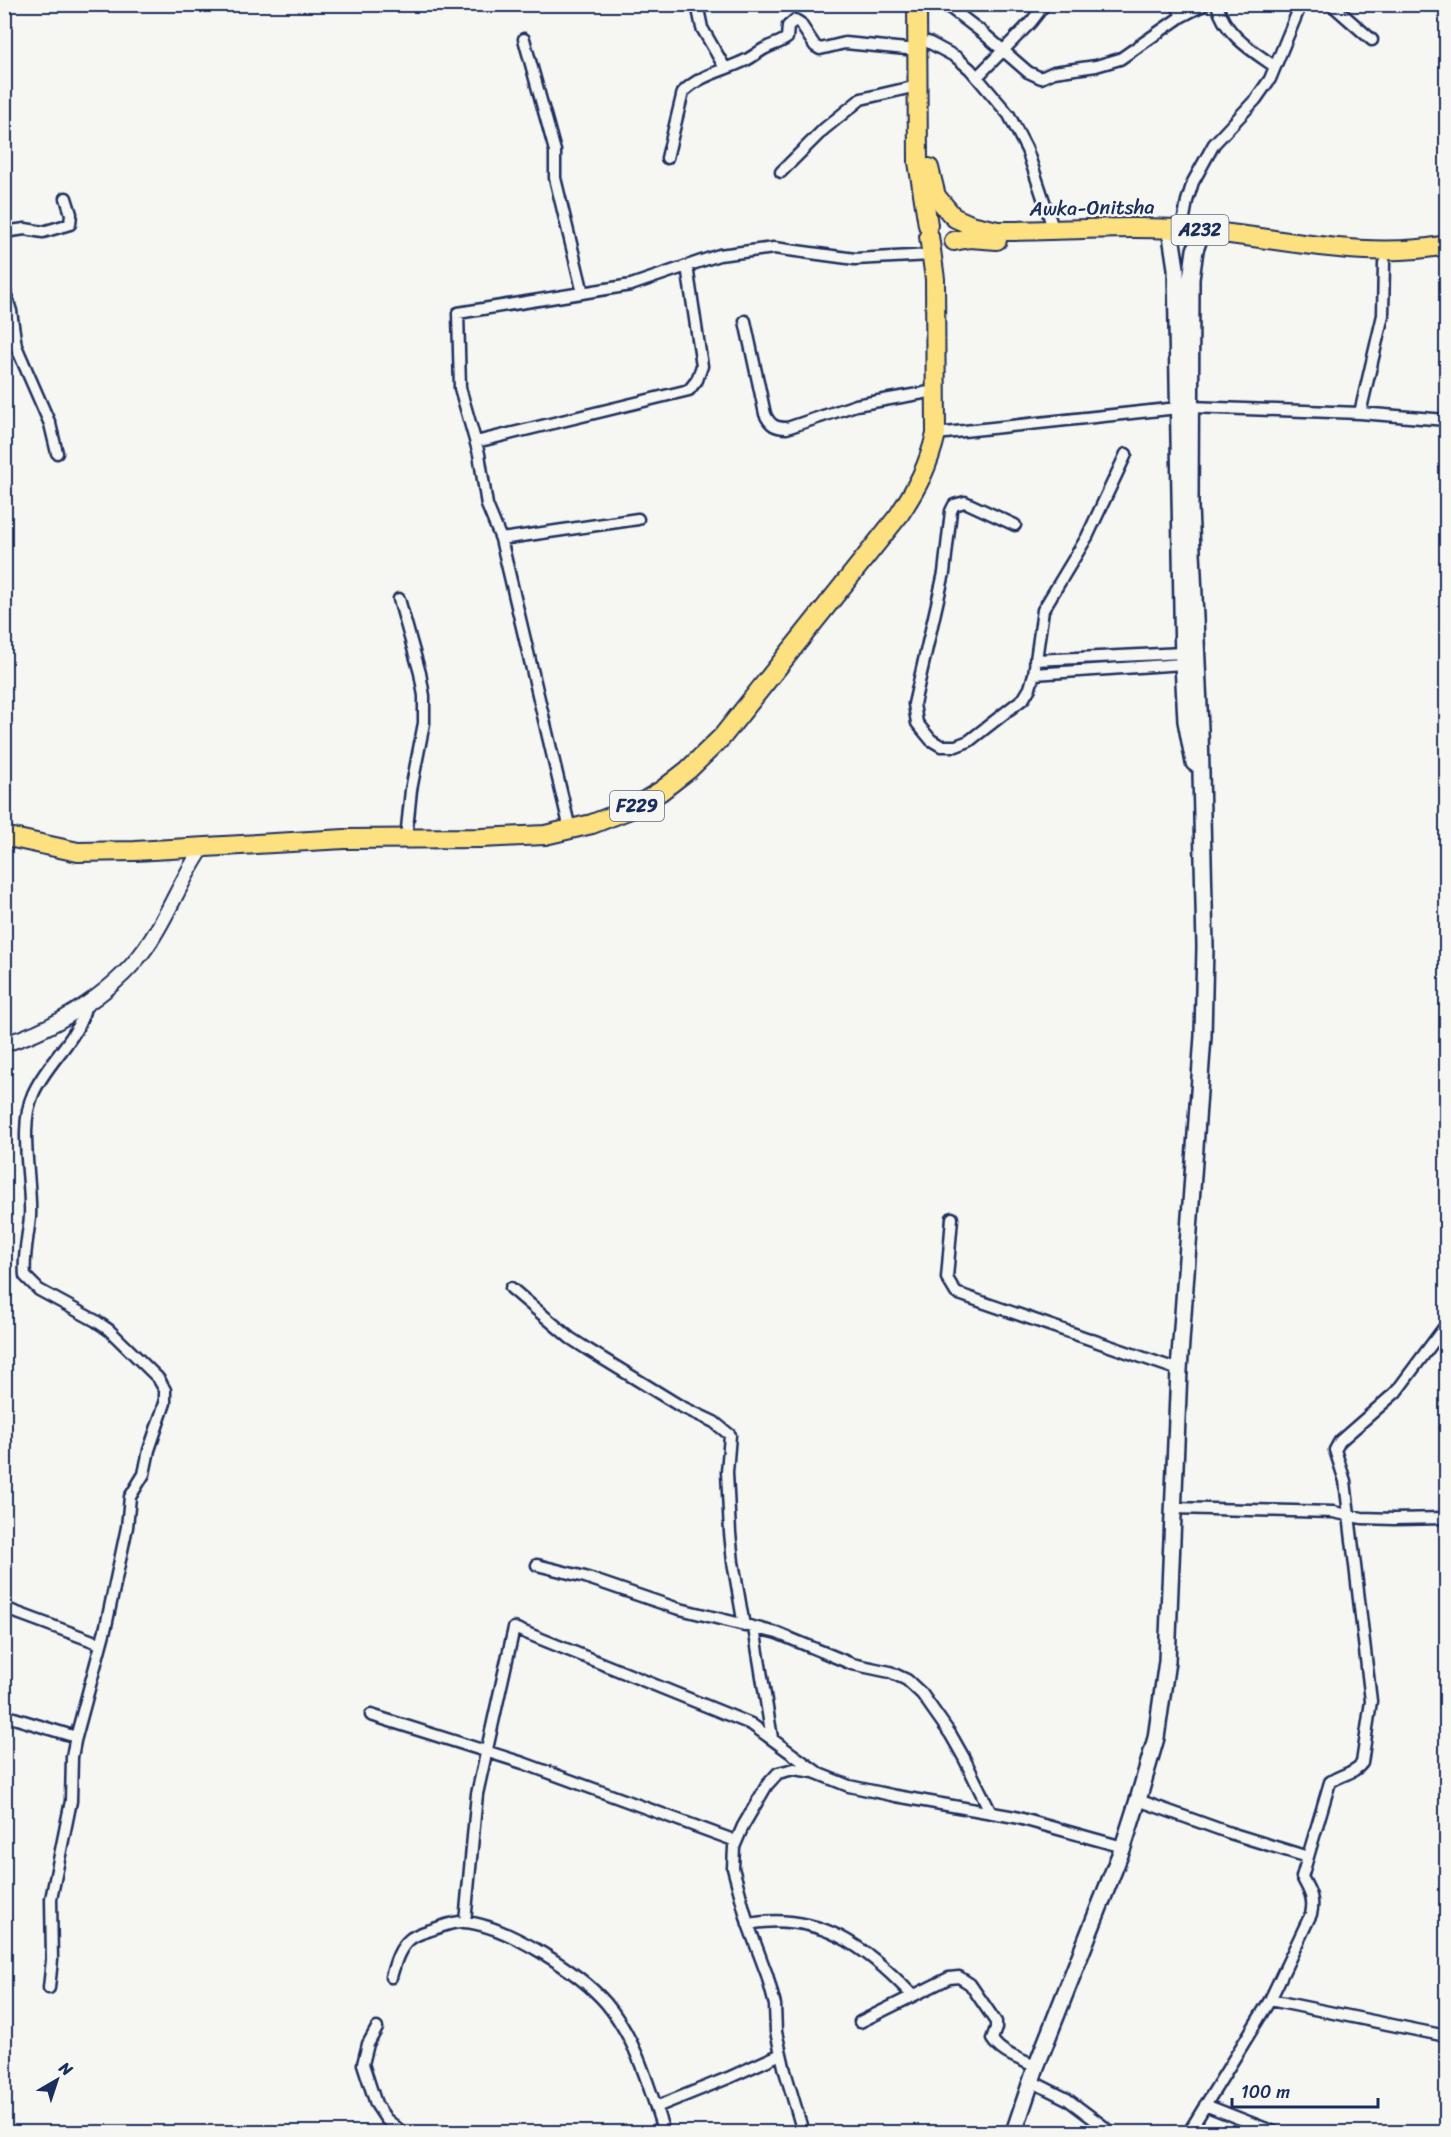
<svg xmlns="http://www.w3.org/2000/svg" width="1451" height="2137" font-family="Sriracha,sans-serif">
<rect width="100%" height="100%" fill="#f6f6f2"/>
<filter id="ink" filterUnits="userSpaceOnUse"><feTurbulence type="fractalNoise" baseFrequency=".0167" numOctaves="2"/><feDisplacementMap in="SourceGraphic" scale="12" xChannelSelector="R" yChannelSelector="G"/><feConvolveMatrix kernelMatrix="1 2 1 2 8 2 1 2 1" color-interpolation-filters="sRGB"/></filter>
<g filter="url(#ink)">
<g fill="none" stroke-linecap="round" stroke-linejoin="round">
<!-- minor casing -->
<g stroke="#1b2f5e" stroke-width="15">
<path id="minor" d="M 697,4 L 702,28 L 725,68
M 945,4 L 983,33 L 1028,72 L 1041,78 L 1054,72 L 1096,66 L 1120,59 L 1182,16 L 1205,4
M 1176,4 L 1182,16
M 1217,4 C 1224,34 1251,50 1274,66
M 1331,4 L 1372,40
M 524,39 L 555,151 L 555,178 L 583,293
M 928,42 L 956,57 L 970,69 L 1009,115 L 1027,150 L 1054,231
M 977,77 L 1031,22 L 1045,4
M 667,158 L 683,92 C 701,74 724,71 746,60 C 753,57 759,51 766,48 C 773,44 780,43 787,38 L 788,26 L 795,20 L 800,23 L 815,46 L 820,49 L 845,43 L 917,50
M 781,172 L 824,129 L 861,99 L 917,86
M 1182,229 L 1187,201 L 1193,182 L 1214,144 L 1256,99 L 1270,79 L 1301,4
M 4,232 L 25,229 L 43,232 L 70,224 L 71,214 L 66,198
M 4,289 L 11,311 L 16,346 L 50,424 L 57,453
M 745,321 L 765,414 C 770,425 775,428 787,428 L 856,405 L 935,391
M 1190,407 L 1360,413 L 1446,420
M 1360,413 L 1383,315 L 1384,263
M 936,434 L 1178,408
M 476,442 L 689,390 L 697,380 L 702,366 L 687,266
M 1015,525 L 965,502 L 954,505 L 951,511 L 944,573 L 914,704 L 917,723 L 931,740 L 941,746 L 956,746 L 969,741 L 1024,698 L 1030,688 L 1034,674 L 1043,610 L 1087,537 L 1126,454
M 501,539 L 638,519
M 399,599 L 420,673 L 424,696 L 424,723 L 411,790 L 406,838
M 1035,660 L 1183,653
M 1034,674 L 1183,664
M 570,829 L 501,539 L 487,505 L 479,454 L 460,388 L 458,313 L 631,285 L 719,255 L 774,248 L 855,259 L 932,255
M 952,1218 L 947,1278 L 956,1293 L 1179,1370
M 511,1288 L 570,1338 L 587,1349 L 680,1406 L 714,1422 L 730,1435 L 727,1472 L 730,1533 L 733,1562 L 744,1626
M 1173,1508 L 1333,1512 L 1362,1518 L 1394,1519 L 1446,1518
M 537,1565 L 585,1577 L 676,1608 L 777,1633 L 852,1664 L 890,1672 L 907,1680 L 922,1694 L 951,1735 L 964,1758 L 990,1811
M 4,1608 L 101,1644
M 754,1628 L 772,1738
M 4,1715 L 76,1737
M 371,1715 L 523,1763 L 736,1841
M 1138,1800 L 1230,1833 L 1308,1857
M 465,1922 L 477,1794 L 514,1628 L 751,1724 L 817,1772
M 748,1924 C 818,1911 866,1946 912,1995
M 391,1977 C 395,1964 398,1950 409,1940 C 415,1934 425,1932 434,1929 C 444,1926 453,1921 464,1922 C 506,1925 579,1972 606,2003 C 637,2040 649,2088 664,2132
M 49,1988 L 52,1960 L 51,1899 L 71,1801 L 72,1757 L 75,1741 L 106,1626 L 127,1527 L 130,1497 L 144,1474 L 149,1450 L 165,1403 L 165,1390 L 158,1378 L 109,1330 L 96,1321 L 39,1290 L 25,1276 C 23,1257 28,1237 30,1217 C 32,1180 18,1128 33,1094 C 47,1061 80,1039 86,1003
M 1270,2000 L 1446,2036
M 860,2022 L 949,1978 L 959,1977 L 970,1984 L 996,2022 L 996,2028 L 992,2039 C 1001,2054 1021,2059 1036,2067
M 377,2028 L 368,2044 L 363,2064 L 376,2104 L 386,2119 L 402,2132
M 1031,2081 L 1067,2099 L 1111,2132
M 1205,2105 L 1274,2132
M 656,2107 L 728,2078 L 781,2054
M 803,2132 L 785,2071 L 776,2032 L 775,2005 L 767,1975 L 748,1924 L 733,1868 L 734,1847 L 743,1826 L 767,1785 L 778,1773 L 794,1769 L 814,1772 L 849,1786 L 896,1796 L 1015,1817 L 1123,1847
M 1189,2132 L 1270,2000 L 1311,1914 C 1315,1899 1309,1890 1302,1877 L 1330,1782 C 1340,1775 1355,1773 1362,1763 L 1371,1701 L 1345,1481 L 1335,1450 L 1340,1441 L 1396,1392 L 1446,1325"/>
</g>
<!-- tertiary casing -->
<g stroke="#1b2f5e" stroke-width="18">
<path id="tertiary" d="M 4,1044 C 58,1028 121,988 151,940 C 170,911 182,878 202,849"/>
</g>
<!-- secondary casing -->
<g stroke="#1b2f5e" stroke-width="20">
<path id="secondary" d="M 1170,229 L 1176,268 L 1183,664 L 1186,721 L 1194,763
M 1014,2132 L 1036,2067 L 1123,1847 L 1138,1800 L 1156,1738 L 1167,1661 L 1179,1370 L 1203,1036 L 1205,947 L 1200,729 L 1190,507 L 1191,279 L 1195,250 L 1202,231"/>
</g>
<!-- primary casing -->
<g stroke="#1b2f5e" stroke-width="22">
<path id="primary" d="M 917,4 L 918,162 L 928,225
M 929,168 L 936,196 L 951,214
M 955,218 L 971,225 L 998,231 C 1066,231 1135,224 1202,231 C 1284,238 1365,261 1446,245
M 954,241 L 970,238 L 997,240
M 4,836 L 78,852 L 135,851 L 345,839 L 481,838 L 545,835 L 592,824 L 633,808 L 661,791 L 688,770 L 722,737 L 899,515 C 918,486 928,467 936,434 L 935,279 L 929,236"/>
</g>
<!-- minor -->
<use href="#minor" stroke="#f6f6f2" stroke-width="10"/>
<!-- tertiary -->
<use href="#tertiary" stroke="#f6f6f2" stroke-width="14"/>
<!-- secondary -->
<use href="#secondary" stroke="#f6f6f2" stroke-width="15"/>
<!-- primary -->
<use href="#primary" stroke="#fde080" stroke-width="18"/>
</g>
</g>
<g text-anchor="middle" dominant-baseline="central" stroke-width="5" stroke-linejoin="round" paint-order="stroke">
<!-- shield labels -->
<g fill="#f6f6f2" stroke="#5d6b8a" stroke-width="1.5">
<rect x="1171.5" y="215" width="57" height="30" rx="4.5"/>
<rect x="610" y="791" width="54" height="30" rx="4.5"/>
</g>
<g font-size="18" font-weight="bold" fill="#1b2f5e">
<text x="1200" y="230">A232</text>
<text x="637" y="806">F229</text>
</g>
<!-- street labels -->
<g font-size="20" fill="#1b2f5e" stroke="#f6f6f2">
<text transform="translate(1092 208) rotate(-1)">Awka-Onitsha</text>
</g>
</g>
<!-- margin -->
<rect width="1451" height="2137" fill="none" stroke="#f6f6f2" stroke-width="24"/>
<rect x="12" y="12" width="1427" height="2113" fill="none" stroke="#1b2f5e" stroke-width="2" filter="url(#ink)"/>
<!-- north arrow -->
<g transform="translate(57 2080) rotate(39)" stroke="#f6f6f2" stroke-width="4.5" paint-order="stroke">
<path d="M0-4.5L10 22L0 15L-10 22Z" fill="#1b2f5e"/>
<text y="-9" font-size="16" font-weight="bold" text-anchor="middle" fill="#1b2f5e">N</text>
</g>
<!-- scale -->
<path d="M1232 2098v9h146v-9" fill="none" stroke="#1b2f5e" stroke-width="3"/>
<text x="1241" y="2098" font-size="18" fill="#1b2f5e" stroke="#f6f6f2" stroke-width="4.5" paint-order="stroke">100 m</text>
</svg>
